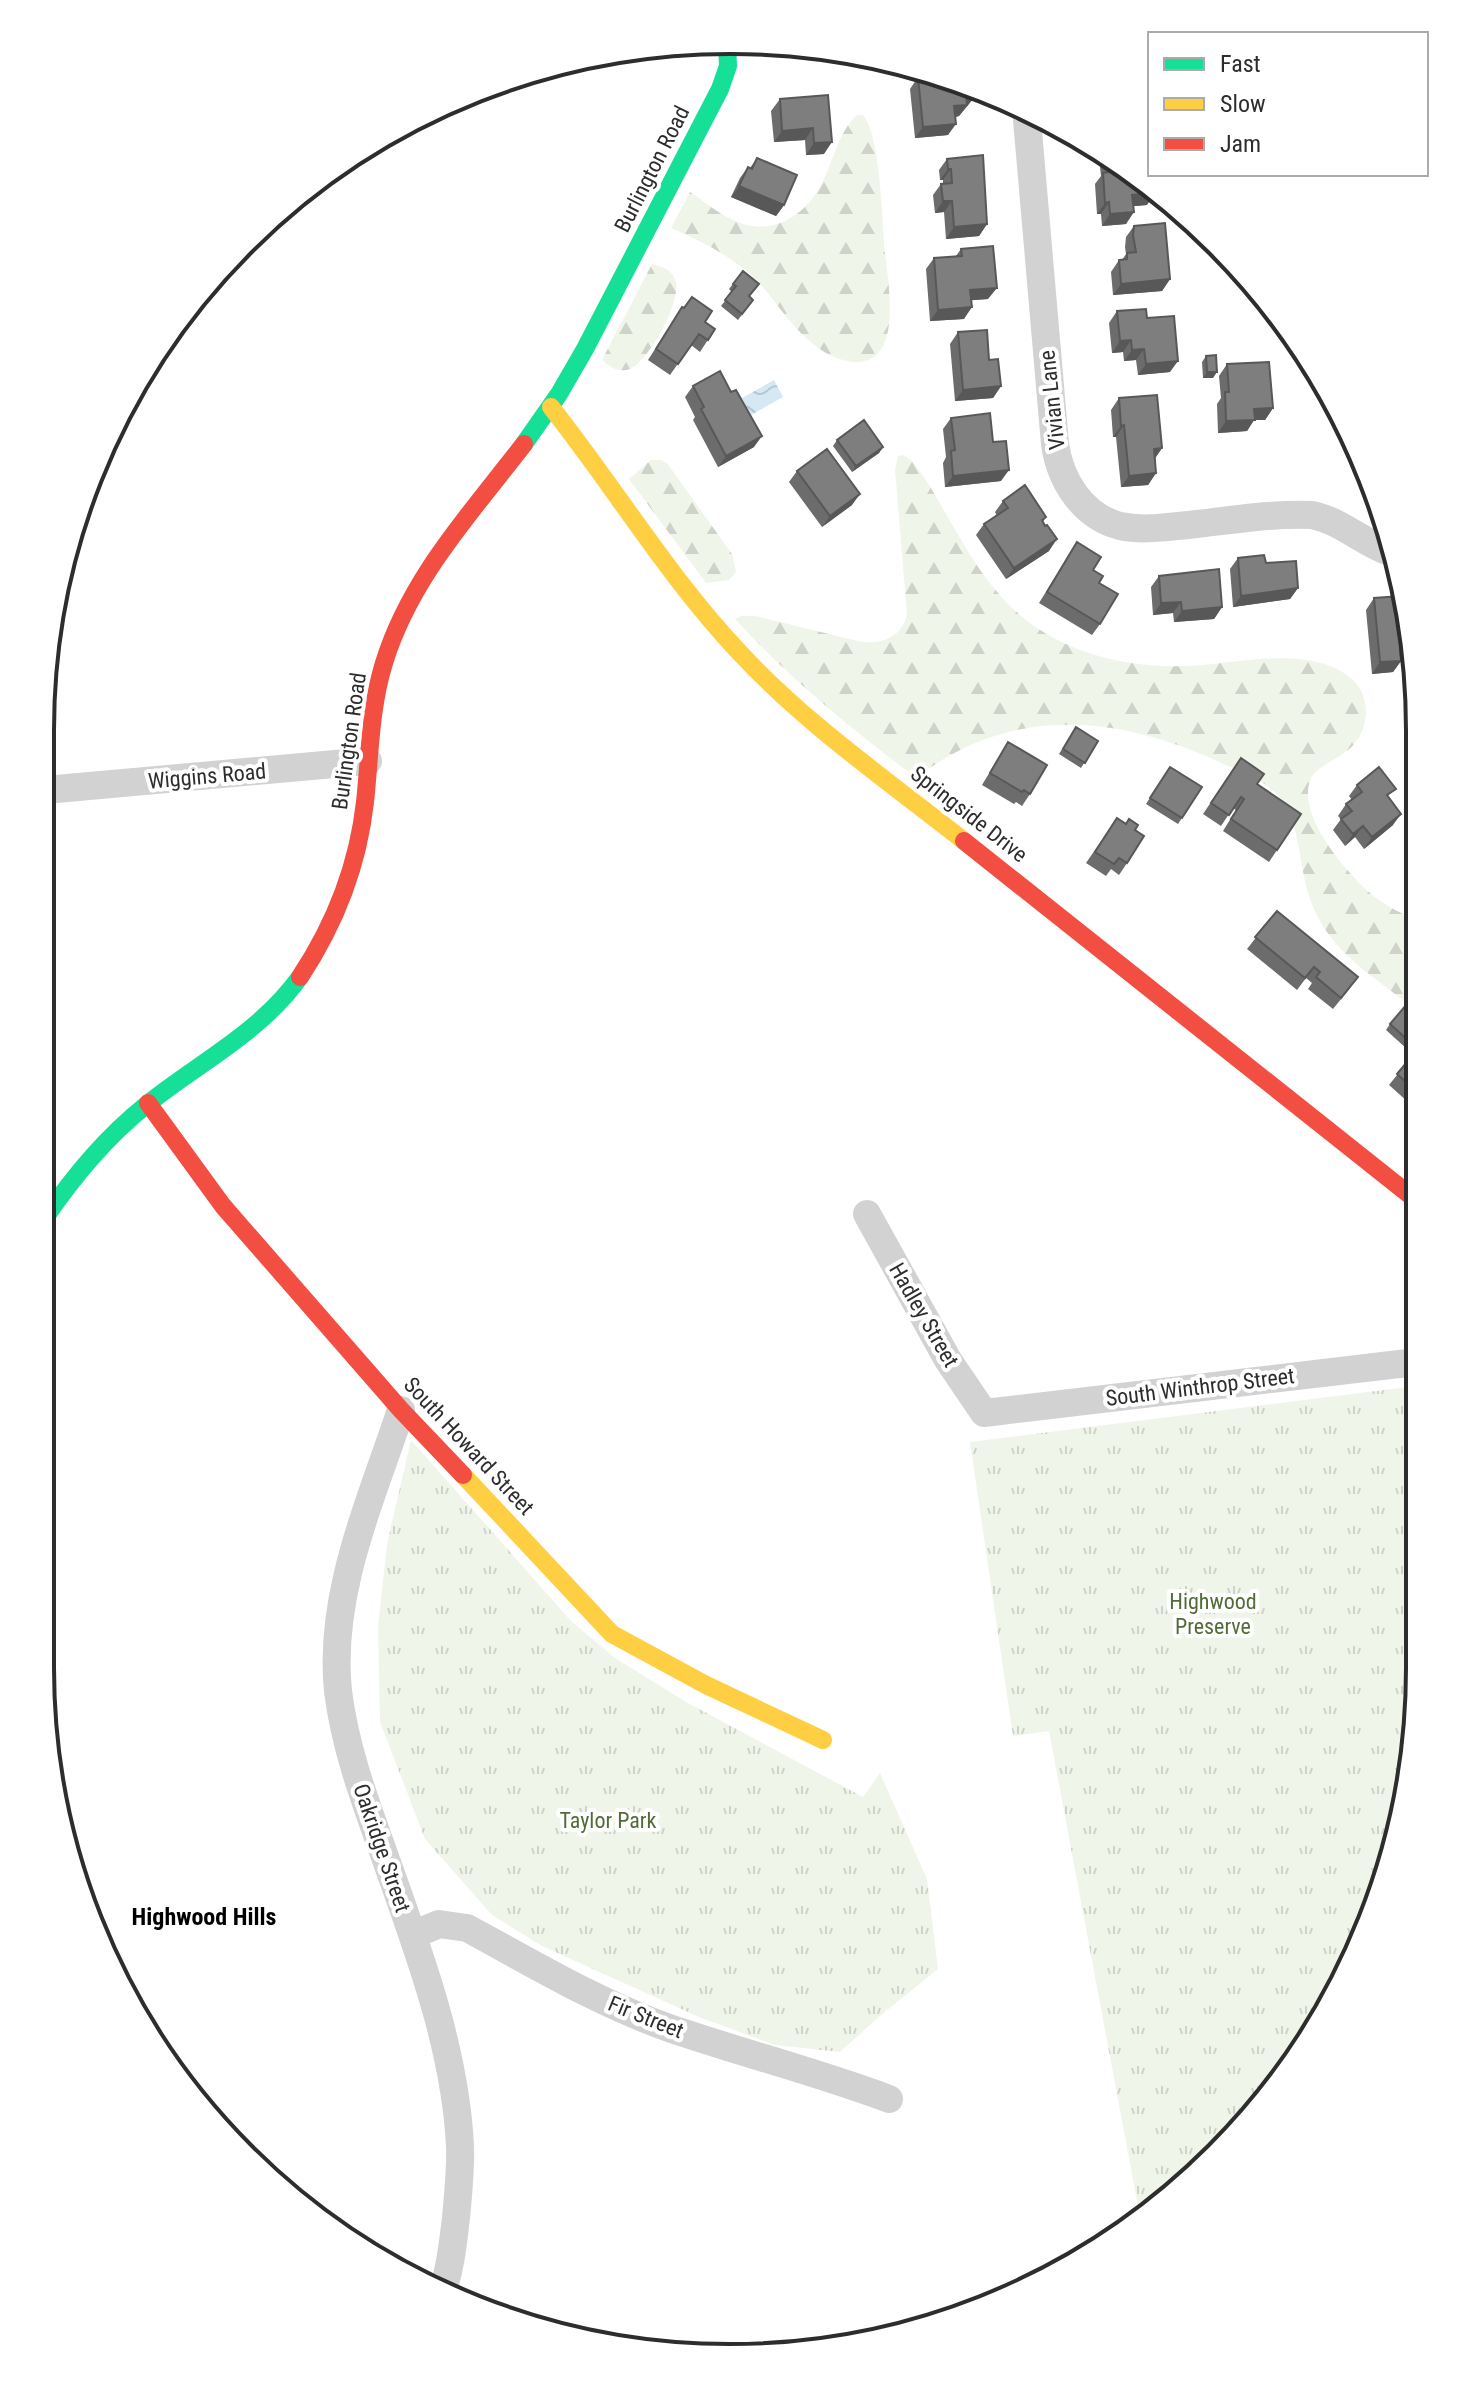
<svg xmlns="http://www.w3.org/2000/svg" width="1460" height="2398" font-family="'Roboto Condensed',sans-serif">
<defs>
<pattern id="forest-firs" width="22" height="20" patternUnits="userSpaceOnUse" patternTransform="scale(2)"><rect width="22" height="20" fill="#f0f5ea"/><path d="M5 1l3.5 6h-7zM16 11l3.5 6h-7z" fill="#ced2c9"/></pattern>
<pattern id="park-tufts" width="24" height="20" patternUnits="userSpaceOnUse" patternTransform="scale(2)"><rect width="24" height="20" fill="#f0f5ea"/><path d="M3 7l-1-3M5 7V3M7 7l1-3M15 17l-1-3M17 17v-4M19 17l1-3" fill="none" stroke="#ced2c9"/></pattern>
<pattern id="water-waves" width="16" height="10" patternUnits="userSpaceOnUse" patternTransform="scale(2)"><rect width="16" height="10" fill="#d5e8f3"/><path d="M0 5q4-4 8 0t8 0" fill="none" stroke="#b7c7d1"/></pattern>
</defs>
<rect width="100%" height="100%" fill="#fff"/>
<!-- forest -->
<path fill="url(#forest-firs)" d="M 857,115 L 863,115 C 881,136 882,223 885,253 C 888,282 904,364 855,362 C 835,361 816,348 802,334 C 783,316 770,292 750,274 C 727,254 699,240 671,228 L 690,192 C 706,203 724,218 743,224 C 778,235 809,211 823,181 C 834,159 839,131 857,115 Z
M 652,264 C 663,267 673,270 676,282 C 681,302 649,361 630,369 C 619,373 610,367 602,360 Z
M 903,455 L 912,461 L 924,477 C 954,524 976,577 1020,615 C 1064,653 1127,668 1184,666 C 1234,665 1313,642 1354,681 C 1363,690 1366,702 1366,714 C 1362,761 1318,757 1310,781 C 1297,817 1349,876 1375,897 C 1388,907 1403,914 1418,921 L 1417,1011 C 1375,976 1329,954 1310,899 C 1298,865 1302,825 1278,796 C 1263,778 1236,770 1215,760 C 1113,714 1009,706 916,778 C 852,729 790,679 735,619 L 741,616 L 755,616 L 862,642 C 883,644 902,637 907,614 L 895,469 L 898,456 Z
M 651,460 L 661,460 L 667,463 L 732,554 L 736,572 L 729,580 L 706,583 L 629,479 Z"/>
<!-- park -->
<path fill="url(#park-tufts)" d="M 1416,1386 L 1414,1758 L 1368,1932 L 1278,2088 L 1140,2217 L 1049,1731 L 1013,1736 L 970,1442 Z
M 411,1440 L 571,1621 L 615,1658 L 688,1703 L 863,1797 L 880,1773 L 927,1879 L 938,1969 L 881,2015 L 840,2052 L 775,2045 L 699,2017 L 542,1946 L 492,1915 L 425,1839 L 380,1722 L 378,1627 L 387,1544 Z"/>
<!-- water -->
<path fill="url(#water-waves)" d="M 774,380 L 783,397 L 751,415 L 742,398 Z"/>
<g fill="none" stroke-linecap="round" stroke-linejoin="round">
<!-- street -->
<path stroke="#d2d2d2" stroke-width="28" d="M 1026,108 L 1055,444 C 1060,480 1082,516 1120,526 C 1143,531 1166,527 1188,525 C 1229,521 1271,513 1312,515 C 1342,521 1364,544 1392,553
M 45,790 L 368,761
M 867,1214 L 948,1360 L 984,1413 L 1416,1362
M 401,1410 C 371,1501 328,1594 338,1691 C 345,1748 365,1801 384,1854 C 417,1948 455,2045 460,2146 C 461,2170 458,2194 456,2218 C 453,2241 451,2267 443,2289
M 413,1935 L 439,1924 L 467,1928 C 532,1963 598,2003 669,2028 C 742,2053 817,2072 889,2099"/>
<!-- fast -->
<path stroke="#16e098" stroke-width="18" d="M 524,444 L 559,394 L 585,349 L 720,89 L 728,66 L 727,43
M 43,1221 C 72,1178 104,1139 145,1106 C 198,1063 259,1034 300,977"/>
<!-- slow -->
<path stroke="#ffcf43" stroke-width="18" d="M 611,53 L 718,43
M 551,407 C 615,488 669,578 740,653 C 806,724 888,781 964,841
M 463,1475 L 612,1634 L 706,1685 L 823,1740"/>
<!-- jam -->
<path stroke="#f24e42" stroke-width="18" d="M 964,841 L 1416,1200
M 300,977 C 335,924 358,865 365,802 C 370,756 370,708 384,663 C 410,578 471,513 524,444
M 148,1103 L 223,1206 L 401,1410 L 463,1475"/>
</g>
<!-- wall -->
<path fill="#6c6c6c" d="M 918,77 L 977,94 L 959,116 L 956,117 L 948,135 L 915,138 L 910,89 Z
M 828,95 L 824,154 L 806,155 L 805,140 L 774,142 L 771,111 L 780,99 Z
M 1107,156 L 1147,205 L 1133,206 L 1126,224 L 1102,226 L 1101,214 L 1097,214 L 1095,184 L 1101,176 L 1100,167 Z
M 757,158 L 784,205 L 776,216 L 731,197 L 740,178 L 748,167 L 750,168 Z
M 947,159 L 987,224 L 979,236 L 946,239 L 944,212 L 935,213 L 933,195 L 941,184 L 943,183 L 943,180 L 940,180 L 939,170 Z
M 1134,226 L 1170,279 L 1162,291 L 1113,295 L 1111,272 L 1119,260 L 1122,260 L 1126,254 L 1125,247 L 1126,237 Z
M 961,249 L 988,299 L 971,300 L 964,319 L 930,321 L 926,269 L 934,258 L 956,256 Z
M 743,271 L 750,297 L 753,300 L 738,320 L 721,306 L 732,292 L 729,289 Z
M 682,307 L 715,329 L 700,352 L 691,345 L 670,375 L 648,360 Z
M 1117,311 L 1147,318 L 1170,372 L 1138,375 L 1136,360 L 1124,361 L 1123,352 L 1112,353 L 1109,323 Z
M 958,332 L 989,360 L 1001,386 L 993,398 L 955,401 L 950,344 Z
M 1206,356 L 1213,378 L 1203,378 L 1202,362 Z
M 1227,364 L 1273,408 L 1265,420 L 1254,420 L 1247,431 L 1218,433 L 1217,404 L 1221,398 L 1219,376 Z
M 693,386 L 754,447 L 718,467 L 693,420 L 695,417 L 685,397 Z
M 1119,398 L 1162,448 L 1155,458 L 1156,473 L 1148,485 L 1121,487 L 1116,437 L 1113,437 L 1111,410 Z
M 951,418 L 993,442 L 1001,481 L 945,487 L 943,463 L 946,457 L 943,429 Z
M 1345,425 L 1359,455 L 1348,456 Z
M 837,440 L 883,447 L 879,453 L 852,472 L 833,446 Z
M 797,471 L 852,505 L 822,527 L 789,482 Z
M 1003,501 L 1046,517 L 1043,522 L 1049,551 L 1006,579 L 976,535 L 984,524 L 997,516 L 995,512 Z
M 1077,542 L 1099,583 L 1100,624 L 1092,635 L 1039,603 Z
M 1238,558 L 1266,563 L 1298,588 L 1290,599 L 1233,607 L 1230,569 Z
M 1159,576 L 1222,607 L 1214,619 L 1174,622 L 1173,613 L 1153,615 L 1151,587 Z
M 1401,596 L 1411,648 L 1404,658 L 1401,659 L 1401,661 L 1393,672 L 1372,674 L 1366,610 L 1374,598 Z
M 1076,727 L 1098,741 L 1081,768 L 1059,754 Z
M 1008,742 L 1030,794 L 1022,806 L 1016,802 L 1014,804 L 982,785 Z
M 1241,758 L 1257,784 L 1301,814 L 1269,862 L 1223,831 L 1236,810 L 1233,808 L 1221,826 L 1203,814 Z
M 1170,767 L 1202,787 L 1178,824 L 1146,804 Z
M 1357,785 L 1389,798 L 1393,825 L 1364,849 L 1355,837 L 1345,846 L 1333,830 L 1341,819 L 1338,816 L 1346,804 L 1352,800 L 1349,796 Z
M 1117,818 L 1135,830 L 1127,863 L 1119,875 L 1111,869 L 1106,876 L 1086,863 Z
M 1418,856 L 1418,897 L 1408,895 Z
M 1277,911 L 1350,988 L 1333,1009 L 1308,989 L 1312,983 L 1306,978 L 1297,990 L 1247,949 Z
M 1417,1013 L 1417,1037 L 1407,1049 L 1386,1030 L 1390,1024 Z
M 1417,1050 L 1417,1093 L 1408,1102 L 1389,1085 Z"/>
<!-- shaded-wall -->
<path fill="#585858" d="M 977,94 L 959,116 L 946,118 L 954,106 L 966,95 Z
M 956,124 L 948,135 L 915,138 L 923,127 Z
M 813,128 L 805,140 L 774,142 L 782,131 Z
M 832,142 L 824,154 L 806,155 L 814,143 Z
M 948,169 L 951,169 L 943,180 L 940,180 Z
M 739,186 L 784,205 L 776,216 L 731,197 Z
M 1155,193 L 1147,205 L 1124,207 L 1132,195 Z
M 943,201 L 952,201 L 944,212 L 935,213 Z
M 1109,202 L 1101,214 L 1097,214 L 1105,203 Z
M 1134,212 L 1126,224 L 1102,226 L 1110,214 Z
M 987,224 L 979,236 L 946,239 L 954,227 Z
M 1170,279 L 1162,291 L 1113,295 L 1121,284 Z
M 997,288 L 988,299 L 962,301 L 970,290 Z
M 972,307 L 964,319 L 930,321 L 938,310 Z
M 1131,340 L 1123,352 L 1112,353 L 1120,341 Z
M 1144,349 L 1136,360 L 1124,361 L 1132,350 Z
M 1178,361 L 1170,372 L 1138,375 L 1146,364 Z
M 1207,372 L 1217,372 L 1213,378 L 1203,378 Z
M 1001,386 L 993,398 L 955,401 L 963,390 Z
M 1273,408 L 1265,420 L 1254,420 L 1247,431 L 1218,433 L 1226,421 L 1254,409 Z
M 1124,425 L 1116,437 L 1113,437 L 1121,426 Z
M 762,436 L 754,447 L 718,467 L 726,456 Z
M 1355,446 L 1359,455 L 1348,456 Z
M 883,447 L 879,453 L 852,472 L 856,466 Z
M 1162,448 L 1154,460 L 1154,449 Z
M 1009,470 L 1001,481 L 945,487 L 953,476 Z
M 1156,473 L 1148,485 L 1121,487 L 1129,476 Z
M 860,494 L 852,505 L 822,527 L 830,516 Z
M 1057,539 L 1049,551 L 1006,579 L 1014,568 Z
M 1298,588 L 1290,599 L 1233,607 L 1241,596 Z
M 1181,602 L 1173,613 L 1153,615 L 1161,603 Z
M 1222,607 L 1214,619 L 1174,622 L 1182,611 Z
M 1411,647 L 1404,658 L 1392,659 L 1400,648 Z
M 1401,661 L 1393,672 L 1372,674 L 1380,662 Z
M 1401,814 L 1393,825 L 1364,849 L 1372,837 Z
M 1363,826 L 1355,837 L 1345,846 L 1353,834 Z
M 1416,883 L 1418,884 L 1418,897 L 1408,895 Z"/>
<!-- building -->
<path fill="#7e7e7e" stroke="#585858" stroke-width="2" d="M 940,75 L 976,89 L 977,94 L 966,95 L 967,105 L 954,106 L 956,124 L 923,127 L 918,77 Z
M 828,95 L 832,142 L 814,143 L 813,128 L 782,131 L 780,99 Z
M 983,155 L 987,224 L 954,227 L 952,201 L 943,201 L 941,184 L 952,183 L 951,169 L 948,169 L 947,159 Z
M 1108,156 L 1150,182 L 1155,187 L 1155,193 L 1132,195 L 1134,212 L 1110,214 L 1109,202 L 1105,203 L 1103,173 L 1109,172 Z
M 757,158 L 797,175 L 784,205 L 739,186 L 748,167 L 752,169 Z
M 1165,223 L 1170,279 L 1121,284 L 1119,260 L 1127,259 L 1127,253 L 1136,252 L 1133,235 L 1134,226 Z
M 993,246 L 997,288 L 970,290 L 972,307 L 938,310 L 934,258 L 962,256 L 961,249 Z
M 743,271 L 759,284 L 749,296 L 753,300 L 742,314 L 725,300 L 736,286 L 733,284 Z
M 692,297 L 712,311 L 705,322 L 715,329 L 708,340 L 699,334 L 678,364 L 656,349 L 682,307 L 684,308 Z
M 1146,309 L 1147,318 L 1174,316 L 1178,361 L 1146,364 L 1144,349 L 1132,350 L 1131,340 L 1120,341 L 1117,311 Z
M 987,330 L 989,360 L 998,359 L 1001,386 L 963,390 L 958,332 Z
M 1216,355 L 1217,372 L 1207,372 L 1206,356 Z
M 1269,362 L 1273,408 L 1254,409 L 1255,420 L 1226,421 L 1225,392 L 1229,392 L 1227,364 Z
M 720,371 L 731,392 L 736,390 L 762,436 L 726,456 L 701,409 L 704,407 L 693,386 Z
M 1157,395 L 1162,448 L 1154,449 L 1156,473 L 1129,476 L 1124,425 L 1121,426 L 1119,398 Z
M 990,413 L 993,442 L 1006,441 L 1009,470 L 953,476 L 951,451 L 955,450 L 951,418 Z
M 864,420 L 883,447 L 856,466 L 837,440 Z
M 827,449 L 860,494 L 830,516 L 797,471 Z
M 1025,485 L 1046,517 L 1042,520 L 1045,526 L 1047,525 L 1057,539 L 1014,568 L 984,524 L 1008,508 L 1003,501 Z
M 1077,542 L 1101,557 L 1093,570 L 1103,576 L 1099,583 L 1118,594 L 1100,624 L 1047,592 Z
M 1264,555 L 1266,563 L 1296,561 L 1298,588 L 1241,596 L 1238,558 Z
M 1219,569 L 1222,607 L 1182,611 L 1181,602 L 1161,603 L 1159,576 Z
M 1401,596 L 1411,647 L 1400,648 L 1401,661 L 1380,662 L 1374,598 Z
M 1076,727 L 1098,741 L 1085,763 L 1063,749 Z
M 1008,742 L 1047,765 L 1030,794 L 1024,790 L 1022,792 L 990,773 Z
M 1241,758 L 1264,774 L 1257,784 L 1301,814 L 1277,850 L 1231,819 L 1244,799 L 1241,797 L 1229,815 L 1211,803 Z
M 1170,767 L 1202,787 L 1182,818 L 1150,798 Z
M 1379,767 L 1396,789 L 1387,795 L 1401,814 L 1372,837 L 1363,826 L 1353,834 L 1341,819 L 1352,811 L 1346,804 L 1362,792 L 1357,785 Z
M 1117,818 L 1126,824 L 1129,819 L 1138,825 L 1135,830 L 1144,836 L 1127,863 L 1119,858 L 1114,864 L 1095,852 Z
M 1277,911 L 1358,977 L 1341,998 L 1316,977 L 1320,972 L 1314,967 L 1305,978 L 1255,937 Z
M 1407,1004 L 1417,1013 L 1417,1036 L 1411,1043 L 1390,1024 Z
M 1417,1050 L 1417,1090 L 1416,1091 L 1397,1074 Z"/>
<g text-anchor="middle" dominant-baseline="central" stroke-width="8" stroke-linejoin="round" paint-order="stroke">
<!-- street labels -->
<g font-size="22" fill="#2d2d2d" stroke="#fff">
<text transform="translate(652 169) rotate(-63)">Burlington Road</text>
<text transform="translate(1052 400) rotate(-96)">Vivian Lane</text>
<text transform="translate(349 741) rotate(-82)">Burlington Road</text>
<text transform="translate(207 776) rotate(-5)">Wiggins Road</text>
<text transform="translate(969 814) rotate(38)">Springside Drive</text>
<text transform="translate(924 1315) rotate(60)">Hadley Street</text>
<text transform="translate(1200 1387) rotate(-7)">South Winthrop Street</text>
<text transform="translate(469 1446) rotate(47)">South Howard Street</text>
<text transform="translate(382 1848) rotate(71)">Oakridge Street</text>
<text transform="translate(646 2017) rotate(22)">Fir Street</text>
</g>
<!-- park labels -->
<g font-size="22" fill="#516c37" stroke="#fff">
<text x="1213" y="1601">Highwood<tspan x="1213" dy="25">Preserve</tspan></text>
<text x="608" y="1820">Taylor Park</text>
</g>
<!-- neighbourhood labels -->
<g font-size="24" font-weight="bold" fill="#000" stroke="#fff">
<text x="204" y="1917">Highwood Hills</text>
</g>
</g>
<!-- crop -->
<path d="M0 0H1460V2398H0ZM730 54H730A676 676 0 0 1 1406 730V1668A676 676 0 0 1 730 2344H730A676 676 0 0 1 54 1668V730A676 676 0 0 1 730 54Z" fill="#fff" fill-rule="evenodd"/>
<path fill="none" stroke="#2d2d2d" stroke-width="4" d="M730 54H730A676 676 0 0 1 1406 730V1668A676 676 0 0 1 730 2344H730A676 676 0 0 1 54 1668V730A676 676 0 0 1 730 54Z"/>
<!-- legend -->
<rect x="1148" y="32" width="280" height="144" fill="#ffffff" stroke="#ababab" stroke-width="2"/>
<rect x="1164" y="58" width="40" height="12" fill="#16e098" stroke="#ababab" stroke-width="2"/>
<text x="1220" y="72" font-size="24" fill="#2d2d2d">Fast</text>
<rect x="1164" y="98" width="40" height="12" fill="#ffcf43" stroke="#ababab" stroke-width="2"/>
<text x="1220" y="112" font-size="24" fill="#2d2d2d">Slow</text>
<rect x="1164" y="138" width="40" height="12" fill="#f24e42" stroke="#ababab" stroke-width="2"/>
<text x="1220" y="152" font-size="24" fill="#2d2d2d">Jam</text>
</svg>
